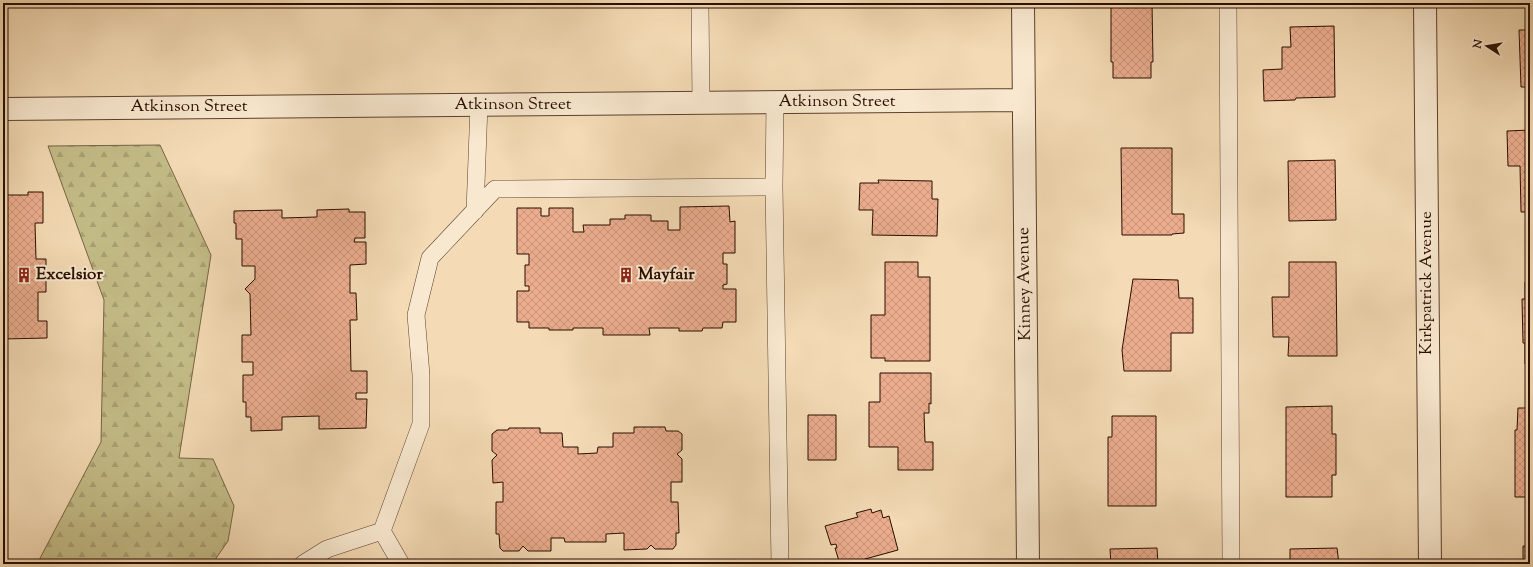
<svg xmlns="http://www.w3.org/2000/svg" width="1533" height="567" font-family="'Sorts Mill Goudy',serif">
<defs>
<pattern id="forest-firs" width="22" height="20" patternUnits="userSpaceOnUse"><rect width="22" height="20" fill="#c4bd88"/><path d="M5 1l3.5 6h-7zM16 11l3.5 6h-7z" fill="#a9a174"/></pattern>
<pattern id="building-cross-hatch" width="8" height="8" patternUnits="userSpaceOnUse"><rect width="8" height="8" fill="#ebad8e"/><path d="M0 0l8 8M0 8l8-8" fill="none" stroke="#ca9479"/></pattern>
</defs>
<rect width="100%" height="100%" fill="#f4dbb5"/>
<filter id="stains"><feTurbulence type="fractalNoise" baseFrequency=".005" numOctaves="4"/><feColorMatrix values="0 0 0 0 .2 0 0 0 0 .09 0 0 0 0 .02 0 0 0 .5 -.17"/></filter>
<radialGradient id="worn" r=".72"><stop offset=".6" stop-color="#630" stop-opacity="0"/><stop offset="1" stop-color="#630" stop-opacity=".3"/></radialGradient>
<!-- forest -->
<path fill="url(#forest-firs)" stroke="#776544" d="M 160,145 L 211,255 L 179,458 L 213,459 L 234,506 L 228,541 L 212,564 L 37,564 L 101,442 L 104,300 L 48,146 Z"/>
<!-- building -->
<path fill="url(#building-cross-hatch)" stroke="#2a0d00" d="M 1111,3 L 1152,3 L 1153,62 L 1151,62 L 1151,78 L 1113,78 L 1113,62 L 1111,62 Z
M 1334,26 L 1335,97 L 1296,98 L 1295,100 L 1264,101 L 1263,70 L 1282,69 L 1282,47 L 1291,47 L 1290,27 Z
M 1519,30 L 1530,30 L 1530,87 L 1521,87 Z
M 1530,130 L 1530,212 L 1521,212 L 1520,166 L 1508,166 L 1507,131 Z
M 1121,148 L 1172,148 L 1172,214 L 1184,214 L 1184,233 L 1172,234 L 1172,235 L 1122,235 Z
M 1335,160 L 1336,220 L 1289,221 L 1288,161 Z
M 878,180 L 932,181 L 932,199 L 938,199 L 937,236 L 872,235 L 873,210 L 859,210 L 860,183 L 879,183 Z
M 3,192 L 7,192 L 7,195 L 28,195 L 28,192 L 43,192 L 43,223 L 35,223 L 36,259 L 46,259 L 46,292 L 38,292 L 38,321 L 47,321 L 47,338 L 3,339 Z
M 729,206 L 730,222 L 735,221 L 735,253 L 723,253 L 723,264 L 727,264 L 727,284 L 723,285 L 723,289 L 736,289 L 736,322 L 723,322 L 722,328 L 703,328 L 702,331 L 679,331 L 679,328 L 649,328 L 650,335 L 603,335 L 603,328 L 573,328 L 573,330 L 549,330 L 549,328 L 529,328 L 529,322 L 517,322 L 517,291 L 529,291 L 529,286 L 525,286 L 525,265 L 529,265 L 529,254 L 517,254 L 517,208 L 541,208 L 541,216 L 549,216 L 549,208 L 573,208 L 573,232 L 584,232 L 583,225 L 610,225 L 610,219 L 625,219 L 625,215 L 651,215 L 651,221 L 668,221 L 668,230 L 680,230 L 680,207 Z
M 349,209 L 349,212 L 365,212 L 365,238 L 355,238 L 354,242 L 366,242 L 366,264 L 350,265 L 350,293 L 356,293 L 357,320 L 350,320 L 351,371 L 367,371 L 367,393 L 356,393 L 356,399 L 367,399 L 366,428 L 319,429 L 319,416 L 282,417 L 282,430 L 251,431 L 251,417 L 246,417 L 246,402 L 243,402 L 243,375 L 253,375 L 253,362 L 242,362 L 242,335 L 251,335 L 250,294 L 245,289 L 255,279 L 255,266 L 242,266 L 242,239 L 236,239 L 236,223 L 234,223 L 234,211 L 282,210 L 282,218 L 317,217 L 317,210 Z
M 885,262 L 918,262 L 918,277 L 930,277 L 930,361 L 885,361 L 885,358 L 871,358 L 871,315 L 885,315 Z
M 1289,262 L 1336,262 L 1337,356 L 1288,356 L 1289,337 L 1273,337 L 1272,297 L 1289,297 Z
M 1133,279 L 1178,280 L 1179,298 L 1193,298 L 1193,333 L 1171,333 L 1171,371 L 1124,371 L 1122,350 Z
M 1525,282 L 1530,282 L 1530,364 L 1525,364 L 1525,343 L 1523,343 L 1522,299 L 1525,299 Z
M 880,373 L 931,373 L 931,404 L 929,403 L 929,413 L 924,413 L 925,442 L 933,442 L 933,470 L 898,470 L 898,447 L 869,447 L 869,402 L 880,402 Z
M 1332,406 L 1332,434 L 1336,434 L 1336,475 L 1332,475 L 1332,497 L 1286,497 L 1286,407 Z
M 1518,408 L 1530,408 L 1530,497 L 1515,497 L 1515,430 L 1517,430 Z
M 808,415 L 836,415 L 836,460 L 808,460 Z
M 1112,416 L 1156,416 L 1156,506 L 1108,506 L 1108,437 L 1112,437 Z
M 634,427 L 665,427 L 666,431 L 678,431 L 682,434 L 682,450 L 677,454 L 682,459 L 682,482 L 671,482 L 671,502 L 678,502 L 679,533 L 676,533 L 676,545 L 673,549 L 655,549 L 651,545 L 647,549 L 624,550 L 624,533 L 606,534 L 606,542 L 565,542 L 564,538 L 551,538 L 551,551 L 528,551 L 523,546 L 519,551 L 503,551 L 500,548 L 499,534 L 496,534 L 496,502 L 503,502 L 503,482 L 493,483 L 492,460 L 497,455 L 492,451 L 492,434 L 497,430 L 508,430 L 509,428 L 540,428 L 540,433 L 562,433 L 563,447 L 578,447 L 578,454 L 597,453 L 598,447 L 613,447 L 613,433 L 634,433 Z
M 3,490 L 6,490 L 6,564 L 3,564 Z
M 871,509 L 872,513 L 881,510 L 883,518 L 889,516 L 898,550 L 847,564 L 842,564 L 841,561 L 839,561 L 835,548 L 837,548 L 836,544 L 831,545 L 825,526 L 858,517 L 856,513 Z
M 1523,546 L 1530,546 L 1530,564 L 1523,564 Z
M 1157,548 L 1158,564 L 1111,564 L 1110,549 Z
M 1337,548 L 1339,564 L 1290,564 L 1290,549 Z"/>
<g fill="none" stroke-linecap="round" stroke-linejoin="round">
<!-- service casing -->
<g stroke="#5c402d" stroke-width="18">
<path id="service" d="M 700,3 L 701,103
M 1228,3 L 1231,564
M 775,102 L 774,187 L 780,564
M 475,211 L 479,105
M 303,564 L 327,549 L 382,531
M 401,564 L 382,531 L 421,424 L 421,375 L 416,315 L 430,258 L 495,189 L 774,187"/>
</g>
<!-- minor casing -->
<g stroke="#5c402d" stroke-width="24">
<path id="minor" d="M 1023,3 L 1028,564
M 1425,3 L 1430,564
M 3,109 L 1023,100"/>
</g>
<!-- service -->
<use href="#service" stroke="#f8e8cf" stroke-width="17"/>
<!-- minor -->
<use href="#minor" stroke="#f8e8cf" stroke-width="22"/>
</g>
<!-- icons -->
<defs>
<g id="building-bare" transform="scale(1.2)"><path d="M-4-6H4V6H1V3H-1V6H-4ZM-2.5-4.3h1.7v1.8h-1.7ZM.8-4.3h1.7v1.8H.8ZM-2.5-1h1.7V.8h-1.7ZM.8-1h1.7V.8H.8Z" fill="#8f2418" stroke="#f8e8cf" stroke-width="2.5" paint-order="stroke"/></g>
</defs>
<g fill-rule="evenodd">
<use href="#building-bare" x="24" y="275"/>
<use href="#building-bare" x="626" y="275"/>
</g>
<g text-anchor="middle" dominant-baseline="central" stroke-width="4" stroke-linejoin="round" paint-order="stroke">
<!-- street labels -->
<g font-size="17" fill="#2a0d00" stroke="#f8e8cf">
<text x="837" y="102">Atkinson Street</text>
<text x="513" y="105">Atkinson Street</text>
<text x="189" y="107">Atkinson Street</text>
<text transform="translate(1427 283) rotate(-90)">Kirkpatrick Avenue</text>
<text transform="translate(1025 284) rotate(-91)">Kinney Avenue</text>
</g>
<!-- poi labels -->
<g font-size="17" font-weight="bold" fill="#2a0d00" stroke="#f8e8cf" text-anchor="start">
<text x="36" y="275">Excelsior</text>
<text x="638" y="275">Mayfair</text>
</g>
</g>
<!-- margin -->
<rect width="1533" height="567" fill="none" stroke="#f4dbb5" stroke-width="16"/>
<rect x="4" y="4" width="1525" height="559" fill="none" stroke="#2a0d00" stroke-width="2"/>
<rect x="8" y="8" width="1517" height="551" fill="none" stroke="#2a0d00"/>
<!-- north arrow -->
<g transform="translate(1487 46) rotate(282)" stroke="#f8e8cf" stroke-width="3" paint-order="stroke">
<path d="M0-3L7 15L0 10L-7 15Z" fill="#2a0d00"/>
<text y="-6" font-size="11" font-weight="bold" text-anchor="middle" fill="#2a0d00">N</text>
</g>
<rect width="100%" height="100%" filter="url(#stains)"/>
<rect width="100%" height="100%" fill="url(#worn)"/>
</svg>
